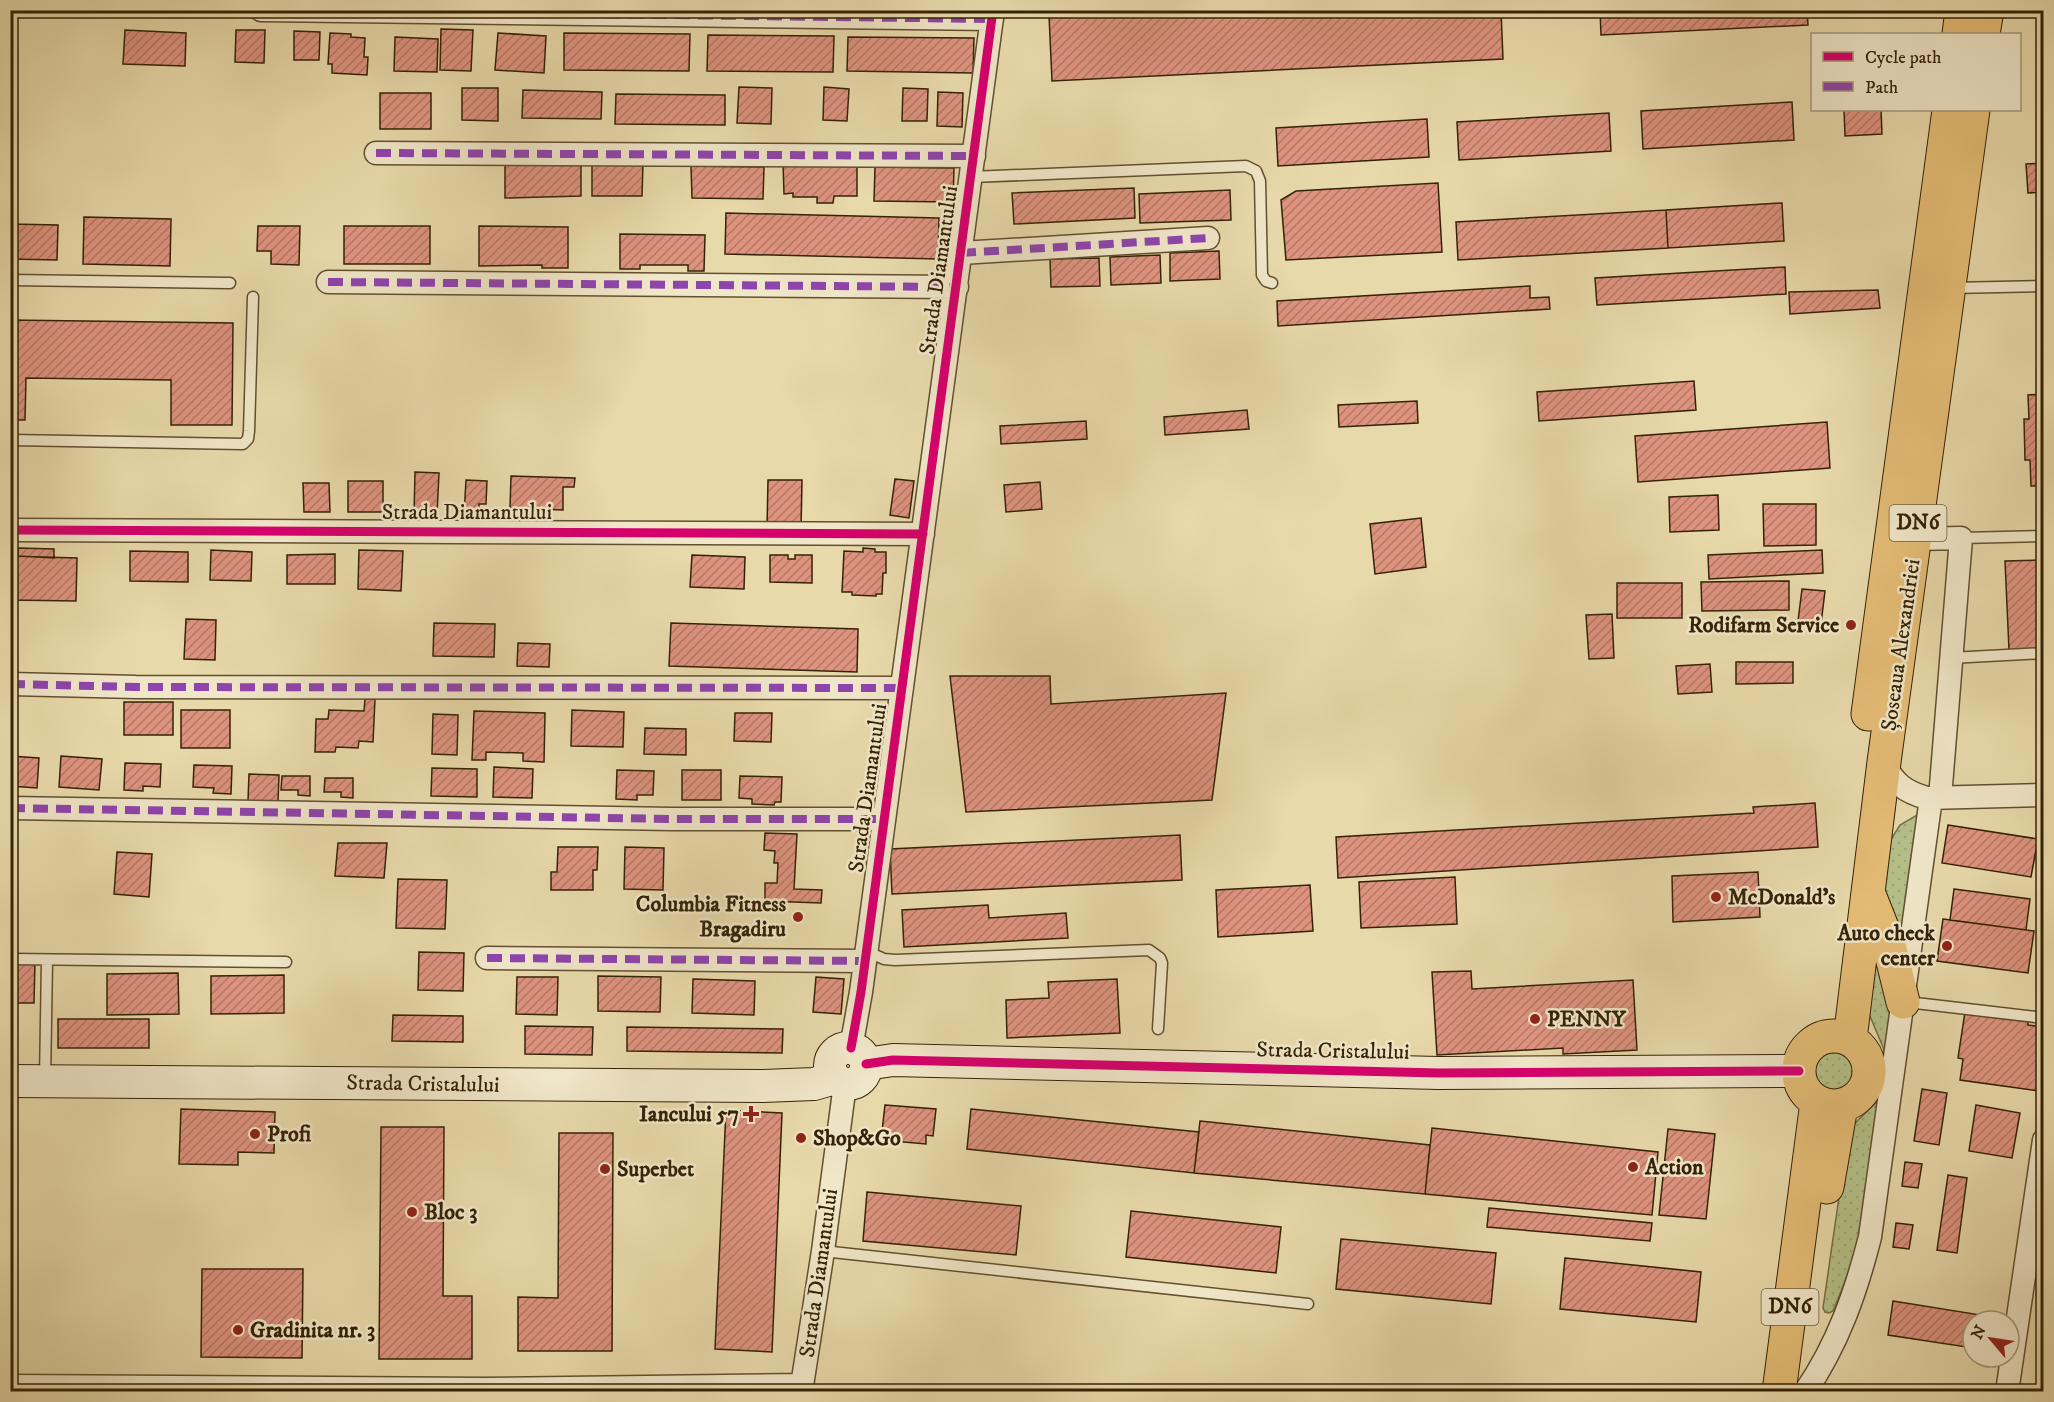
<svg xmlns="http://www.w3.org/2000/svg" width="2054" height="1402" font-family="'IM FELL DW Pica',serif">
<defs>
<pattern id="grass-dots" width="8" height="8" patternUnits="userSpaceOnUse" patternTransform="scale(1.5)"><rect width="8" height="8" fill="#b5bf88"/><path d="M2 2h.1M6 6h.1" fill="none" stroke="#9ca474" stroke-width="1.8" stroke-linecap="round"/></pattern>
<pattern id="building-hatch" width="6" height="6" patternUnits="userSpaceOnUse" patternTransform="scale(1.5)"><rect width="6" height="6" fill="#de937f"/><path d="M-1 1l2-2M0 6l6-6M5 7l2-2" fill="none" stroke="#b57866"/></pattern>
</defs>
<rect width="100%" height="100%" fill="#e8d9aa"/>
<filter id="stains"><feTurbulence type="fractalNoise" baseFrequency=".00333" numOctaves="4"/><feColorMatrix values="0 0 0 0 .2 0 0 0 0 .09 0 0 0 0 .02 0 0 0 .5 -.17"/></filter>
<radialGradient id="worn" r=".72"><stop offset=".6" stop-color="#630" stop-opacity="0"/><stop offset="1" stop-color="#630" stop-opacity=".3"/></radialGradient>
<!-- grass -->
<path fill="url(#grass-dots)" stroke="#747047" stroke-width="1.5" d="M 1917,815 L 1919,816 L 1885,1052 L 1867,1009 L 1888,844 L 1900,825 Z
M1810 1071a24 24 0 1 1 48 0a24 24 0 1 1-48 0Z
M 1882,1097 L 1857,1252 L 1842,1289 L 1833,1311 L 1829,1313 L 1825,1312 L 1823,1308 L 1848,1135 L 1853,1125 Z"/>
<!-- building -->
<path fill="url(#building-hatch)" stroke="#342206" stroke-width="1.5" d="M 1136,10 L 1501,10 L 1503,59 L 1052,81 L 1049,15 Z
M 1600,10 L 1807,10 L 1808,25 L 1601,35 Z
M 1828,10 L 1901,10 L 1901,13 L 1828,16 Z
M 441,29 L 473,30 L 471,71 L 440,70 Z
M 125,30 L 186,33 L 185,66 L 123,64 Z
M 236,30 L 265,30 L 264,63 L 235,62 Z
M 294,31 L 320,32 L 319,60 L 294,60 Z
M 330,33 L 351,34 L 351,37 L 365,38 L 364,57 L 368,57 L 367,75 L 332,73 L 332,64 L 328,64 Z
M 498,33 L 546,36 L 544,73 L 495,70 Z
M 564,33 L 690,34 L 689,71 L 564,70 Z
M 708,35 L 834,36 L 833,72 L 707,71 Z
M 395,37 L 438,39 L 437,72 L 394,71 Z
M 848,37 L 974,38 L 973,73 L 847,71 Z
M 10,84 L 14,84 L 12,120 L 10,120 Z
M 739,87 L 772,88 L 771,124 L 737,123 Z
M 824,87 L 849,89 L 847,121 L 823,120 Z
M 462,88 L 498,88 L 498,121 L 462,120 Z
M 903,88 L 928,89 L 927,121 L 902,121 Z
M 523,90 L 602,92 L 601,119 L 522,118 Z
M 938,92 L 963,93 L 962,127 L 937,126 Z
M 380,93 L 431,93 L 431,129 L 380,129 Z
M 616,94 L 725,95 L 725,125 L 615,124 Z
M 1792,102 L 1794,140 L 1643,149 L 1641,111 Z
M 1844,110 L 1881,110 L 1882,134 L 1845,136 Z
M 1609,113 L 1611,151 L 1459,160 L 1457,122 Z
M 1427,119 L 1429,157 L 1278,166 L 1276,128 Z
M 581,163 L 581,196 L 505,198 L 505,165 Z
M 592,163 L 643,163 L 642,196 L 592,196 Z
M 783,163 L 857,163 L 857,196 L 834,196 L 833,203 L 817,203 L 817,197 L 793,197 L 793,193 L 784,194 Z
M 2044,163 L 2044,192 L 2028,193 L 2026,164 Z
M 691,166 L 764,167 L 763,199 L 692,198 Z
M 875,167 L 954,168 L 953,202 L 874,201 Z
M 1438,183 L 1442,252 L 1286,260 L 1281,200 L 1296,191 Z
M 1134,188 L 1135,218 L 1014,224 L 1012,193 Z
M 1230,190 L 1231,220 L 1140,223 L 1139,194 Z
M 1782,203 L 1784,241 L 1668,248 L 1666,210 Z
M 1666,210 L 1668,248 L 1458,260 L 1456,222 Z
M 726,213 L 939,218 L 938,259 L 725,254 Z
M 84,217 L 171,219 L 170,266 L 83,264 Z
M 10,224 L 58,225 L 57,260 L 10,259 Z
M 258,226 L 300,226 L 299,265 L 271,264 L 271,251 L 257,251 Z
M 344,226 L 430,226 L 430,264 L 344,264 Z
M 479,226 L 568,227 L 568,268 L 542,268 L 542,265 L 479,266 Z
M 620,234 L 705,235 L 704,271 L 688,271 L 688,265 L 640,265 L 640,269 L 620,269 Z
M 1219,251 L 1220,279 L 1170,281 L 1170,253 Z
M 1160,255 L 1161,283 L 1111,285 L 1110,257 Z
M 1099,258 L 1100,286 L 1051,287 L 1050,259 Z
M 1785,267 L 1786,294 L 1597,305 L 1595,278 Z
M 1530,286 L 1530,298 L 1549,297 L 1550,309 L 1278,326 L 1277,301 Z
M 1878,290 L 1880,308 L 1790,314 L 1789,292 Z
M 10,320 L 233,323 L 232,425 L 171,425 L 171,380 L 26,378 L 25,420 L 10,420 Z
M 1694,381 L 1696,410 L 1539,421 L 1537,392 Z
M 2044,394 L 2044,486 L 2031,486 L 2030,460 L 2025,460 L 2024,419 L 2029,419 L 2028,395 Z
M 1417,401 L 1418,423 L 1339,427 L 1338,405 Z
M 1247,410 L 1249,429 L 1165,435 L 1164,417 Z
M 1086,421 L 1087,439 L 1001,444 L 1000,426 Z
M 1827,422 L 1830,468 L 1638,482 L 1635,436 Z
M 415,472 L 439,473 L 437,515 L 414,514 Z
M 511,476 L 575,478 L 574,487 L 563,487 L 563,510 L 510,508 Z
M 895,479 L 914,481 L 909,518 L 890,515 Z
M 466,480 L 487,481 L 486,504 L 479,504 L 479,515 L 464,515 Z
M 768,480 L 802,480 L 801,529 L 767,528 Z
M 348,481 L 383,481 L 383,512 L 348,512 Z
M 1040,482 L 1042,509 L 1006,512 L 1004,485 Z
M 303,483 L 329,483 L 330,512 L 304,512 Z
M 1718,495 L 1719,530 L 1670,532 L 1669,497 Z
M 1763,504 L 1816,504 L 1816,545 L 1764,546 Z
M 1421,518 L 1426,567 L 1375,574 L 1370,524 Z
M 18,548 L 54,549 L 54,558 L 18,556 Z
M 863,548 L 875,549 L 875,552 L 886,552 L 886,573 L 883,573 L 882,594 L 876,594 L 876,596 L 852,595 L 852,592 L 842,592 L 844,551 L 863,552 Z
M 211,550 L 252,552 L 251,581 L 210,580 Z
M 359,550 L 403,551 L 401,591 L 358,589 Z
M 1822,550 L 1823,573 L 1709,579 L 1708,555 Z
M 130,551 L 188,552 L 188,582 L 130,581 Z
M 335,554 L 335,584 L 287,584 L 287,555 Z
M 692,555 L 745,557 L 744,589 L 690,587 Z
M 770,555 L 788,555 L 788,559 L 795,559 L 795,555 L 812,555 L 812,583 L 770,582 Z
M 10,556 L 77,558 L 76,601 L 10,600 Z
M 2044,560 L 2044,648 L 2009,650 L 2005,561 Z
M 1789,581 L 1789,610 L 1702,611 L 1701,582 Z
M 1617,583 L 1682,583 L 1682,618 L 1617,618 Z
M 1802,589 L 1825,591 L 1821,624 L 1798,621 Z
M 1612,614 L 1614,658 L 1589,659 L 1586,615 Z
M 186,619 L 216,620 L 215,660 L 184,659 Z
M 434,623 L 495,624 L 494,657 L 433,656 Z
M 671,623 L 858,629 L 857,672 L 669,666 Z
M 518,643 L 550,644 L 549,667 L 517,666 Z
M 1736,662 L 1793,662 L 1793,683 L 1736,684 Z
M 1710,664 L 1712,692 L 1678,694 L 1676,666 Z
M 950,676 L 1050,676 L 1051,704 L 1226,693 L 1212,800 L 966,812 Z
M 365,699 L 375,699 L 373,742 L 359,741 L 358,748 L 336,747 L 335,752 L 315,752 L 316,719 L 328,719 L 329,710 L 364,711 Z
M 124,702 L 173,702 L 173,735 L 124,735 Z
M 181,710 L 230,710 L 230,748 L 181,748 Z
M 572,710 L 624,712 L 623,747 L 571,746 Z
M 474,711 L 545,713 L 544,762 L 523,761 L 523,753 L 486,752 L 486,760 L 472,760 Z
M 735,713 L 772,713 L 771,742 L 734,741 Z
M 433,714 L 458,715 L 457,755 L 432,754 Z
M 645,728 L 686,729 L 686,755 L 644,754 Z
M 10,756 L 39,758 L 37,788 L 10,786 Z
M 61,756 L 102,759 L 99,790 L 59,787 Z
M 125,763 L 161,764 L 160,787 L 143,786 L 143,791 L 124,790 Z
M 194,765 L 232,766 L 231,794 L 213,793 L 214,788 L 193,787 Z
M 494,767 L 533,769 L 532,798 L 493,797 Z
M 432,768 L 477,769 L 477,797 L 431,796 Z
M 617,770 L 654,771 L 653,795 L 637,795 L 637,800 L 616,799 Z
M 682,770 L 721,770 L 721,800 L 682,800 Z
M 249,774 L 279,775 L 278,802 L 248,801 Z
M 282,776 L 310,776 L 310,796 L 298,795 L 298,790 L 281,790 Z
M 740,776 L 782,777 L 781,802 L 775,802 L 774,805 L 752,804 L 752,799 L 739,798 Z
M 325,778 L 353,778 L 353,798 L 341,797 L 341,792 L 324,792 Z
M 1815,803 L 1818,847 L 1338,878 L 1336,837 L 1754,813 L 1753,807 Z
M 1948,825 L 2038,839 L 2031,877 L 1942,863 Z
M 765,833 L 797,834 L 794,889 L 822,890 L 821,903 L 765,901 L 765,883 L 777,883 L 778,863 L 774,863 L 775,851 L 764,850 Z
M 1180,835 L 1182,880 L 892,894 L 890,849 Z
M 338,843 L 387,843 L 384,878 L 335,876 Z
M 558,847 L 598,847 L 597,870 L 593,870 L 593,890 L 551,890 L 551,872 L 557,872 Z
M 625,847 L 664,848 L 663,890 L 624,889 Z
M 117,852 L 152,854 L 149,897 L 114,894 Z
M 1758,872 L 1760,917 L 1673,922 L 1672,876 Z
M 1455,877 L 1457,924 L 1361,928 L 1359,882 Z
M 398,879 L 447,880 L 445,929 L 396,928 Z
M 1310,885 L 1313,931 L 1218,937 L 1216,890 Z
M 1954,889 L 2030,899 L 2026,930 L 1950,920 Z
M 988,905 L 989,918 L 1066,913 L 1068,938 L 904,947 L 902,910 Z
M 1943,919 L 2034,931 L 2028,973 L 1937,961 Z
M 419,952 L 464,953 L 463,991 L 418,990 Z
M 10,962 L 35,962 L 34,1003 L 10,1003 Z
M 1471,971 L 1472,989 L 1633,980 L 1637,1050 L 1563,1054 L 1563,1048 L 1437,1055 L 1432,972 Z
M 178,973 L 179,1014 L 107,1015 L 107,974 Z
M 284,975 L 284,1013 L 211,1014 L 211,976 Z
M 598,976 L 661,977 L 660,1012 L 598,1011 Z
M 517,977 L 558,977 L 557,1015 L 516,1014 Z
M 816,977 L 844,979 L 841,1014 L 813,1012 Z
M 693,979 L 755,981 L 754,1015 L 692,1013 Z
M 1117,979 L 1120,1033 L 1007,1038 L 1006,1000 L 1049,998 L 1048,982 Z
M 1965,1012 L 2028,1021 L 2028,1025 L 2044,1027 L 2044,1065 L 2040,1091 L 1960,1080 L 1963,1059 L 1958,1058 Z
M 393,1015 L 463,1016 L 463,1042 L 392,1041 Z
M 58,1019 L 149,1019 L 149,1048 L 58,1048 Z
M 525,1026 L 593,1027 L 592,1055 L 525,1054 Z
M 627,1027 L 783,1029 L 782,1053 L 627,1051 Z
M 1922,1089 L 1947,1093 L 1939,1145 L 1914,1141 Z
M 885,1105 L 936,1109 L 933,1136 L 926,1135 L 926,1144 L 881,1140 Z
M 1976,1105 L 2020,1113 L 2012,1158 L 1969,1151 Z
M 181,1109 L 275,1112 L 274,1153 L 238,1152 L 238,1165 L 179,1164 Z
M 971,1109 L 1199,1132 L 1194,1173 L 967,1149 Z
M 726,1110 L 782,1113 L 772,1352 L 715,1349 Z
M 1200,1121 L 1430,1145 L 1425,1194 L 1194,1173 Z
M 381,1127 L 444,1127 L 443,1296 L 472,1296 L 472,1359 L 379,1359 Z
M 1432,1128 L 1658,1152 L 1652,1215 L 1425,1194 Z
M 1668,1129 L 1715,1134 L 1706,1219 L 1659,1215 Z
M 559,1133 L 613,1133 L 612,1351 L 518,1351 L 518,1297 L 558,1298 Z
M 1905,1162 L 1922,1164 L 1918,1188 L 1902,1186 Z
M 1948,1175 L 1967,1178 L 1957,1253 L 1937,1250 Z
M 867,1192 L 1021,1206 L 1016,1255 L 863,1241 Z
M 1489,1208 L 1652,1223 L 1650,1241 L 1487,1227 Z
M 1131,1211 L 1281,1227 L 1276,1273 L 1126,1257 Z
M 1896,1223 L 1913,1225 L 1909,1249 L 1893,1247 Z
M 1341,1239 L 1496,1253 L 1491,1304 L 1336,1289 Z
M 1565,1258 L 1701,1272 L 1696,1322 L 1560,1309 Z
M 202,1269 L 303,1269 L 302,1358 L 201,1357 Z
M 1893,1301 L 1987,1316 L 1986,1321 L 1973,1321 L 1973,1348 L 1888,1335 Z"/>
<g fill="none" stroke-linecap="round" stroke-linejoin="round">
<!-- lane casing -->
<g stroke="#61502f" stroke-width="13">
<path id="lane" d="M 971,177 L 1246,166 L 1256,171 L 1260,181 L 1262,275 L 1266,281 L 1272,283
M 10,280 L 230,283
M 1951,288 L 2044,286
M 10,440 L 243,444 L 248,439 L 249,431 L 253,297
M 1961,538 L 2044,536
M 1950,658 L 2044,653
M 866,951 L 884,959 L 895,960 L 1149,950 L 1160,958 L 1162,963 L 1158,1029
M 10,959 L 286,962
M 1907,1002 L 2044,1018
M 45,1080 L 47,960
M 823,1251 L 1308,1304"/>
</g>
<!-- street casing -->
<g stroke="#61502f" stroke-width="25">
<path id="street" d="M 261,10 L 992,19
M 376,153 L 974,156
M 961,253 L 1208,238
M 328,282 L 957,287
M 10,530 L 923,534
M 1916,539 L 1961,538 L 1940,798
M 10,684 L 136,687 L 902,688
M 1884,762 C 1893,783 1905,792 1927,798 L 2044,795
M 10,808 L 672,819 L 883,819
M 487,958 L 865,961
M 851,1048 L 861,992 L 993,10
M 10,1386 L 484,1389 L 802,1385
M 801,1392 L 823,1251 L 845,1084
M 1805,1392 C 1838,1344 1856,1292 1870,1237 L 1931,798
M 2007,1392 L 2044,1140"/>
</g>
<!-- secondary casing -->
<g stroke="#342206" stroke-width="34">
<path id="secondary" d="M830 1066a18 18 0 1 1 36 0a18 18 0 1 1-36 0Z
M 866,1064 L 893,1060 L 1439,1073 L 1799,1071
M 10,1081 L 763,1086 L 814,1084 L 835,1078"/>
</g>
<!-- primary casing -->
<g stroke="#342206" stroke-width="35">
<path id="primary" d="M 1959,34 L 1962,10
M 1983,34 L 1987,10
M 1868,714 L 1949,110
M 1868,892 L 1889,945 L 1903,1002
M1799 1071a35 35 0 1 1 70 0a35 35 0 1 1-70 0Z
M 1850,1039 L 1884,762 L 1973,110
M 1827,1187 L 1841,1106
M 1779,1392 L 1817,1102"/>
</g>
<!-- lane -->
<use href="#lane" stroke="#f0e6c8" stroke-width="10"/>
<!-- street -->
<use href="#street" stroke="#f0e6c8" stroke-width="22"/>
<!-- secondary -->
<use href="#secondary" stroke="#f0e6c8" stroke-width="32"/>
<!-- primary -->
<use href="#primary" stroke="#e4bc75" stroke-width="33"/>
<!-- quiet -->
<path stroke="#8e44ad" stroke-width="8" stroke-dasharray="15 8" stroke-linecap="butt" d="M 261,10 L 992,19
M 376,153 L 974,156
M 961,253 L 1208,238
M 328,282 L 957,287
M 10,684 L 136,687 L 902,688
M 10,808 L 672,819 L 883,819
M 487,958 L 865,961"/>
<!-- cycleway casing -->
<g stroke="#f0e6c8" stroke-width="13">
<path id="cycleway" d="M 10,530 L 923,534
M 851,1048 L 861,992 L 993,10
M 866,1064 L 893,1060 L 1439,1073 L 1799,1071"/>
</g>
<!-- cycleway -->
<use href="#cycleway" stroke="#d6006c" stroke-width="9"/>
</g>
<!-- markers -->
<g fill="#8f2418" stroke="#f0e6c8" stroke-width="2">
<circle cx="1851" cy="625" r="6"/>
<circle cx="1716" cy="897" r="6"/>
<circle cx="798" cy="917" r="6"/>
<circle cx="1947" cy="946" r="6"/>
<circle cx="1535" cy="1019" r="6"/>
<path d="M748 1105h6v6h6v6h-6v6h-6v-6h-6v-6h6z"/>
<circle cx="255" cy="1134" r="6"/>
<circle cx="801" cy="1138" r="6"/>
<circle cx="1633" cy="1167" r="6"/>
<circle cx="605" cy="1169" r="6"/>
<circle cx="412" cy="1212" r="6"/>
<circle cx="238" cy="1330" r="6"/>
</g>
<g text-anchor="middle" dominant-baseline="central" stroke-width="5" stroke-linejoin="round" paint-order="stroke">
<!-- shield labels -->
<g fill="#f0e6c8" stroke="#6c5d40" stroke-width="1.5">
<rect x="1889.5" y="505" width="57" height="36" rx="4.5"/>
<rect x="1761.5" y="1289" width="57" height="36" rx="4.5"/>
</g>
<g font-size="21" font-weight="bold" fill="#342206">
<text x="1918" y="523">DN6</text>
<text x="1790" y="1307">DN6</text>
</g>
<!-- street labels -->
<g font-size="22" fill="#342206" stroke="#f0e6c8">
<text transform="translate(939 270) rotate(-82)">Strada Diamantului</text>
<text x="467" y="512">Strada Diamantului</text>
<text transform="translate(1901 645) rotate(-82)">Șoseaua Alexandriei</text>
<text transform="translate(868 788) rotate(-82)">Strada Diamantului</text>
<text transform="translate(1333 1051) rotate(1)">Strada Cristalului</text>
<text transform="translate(423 1084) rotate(1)">Strada Cristalului</text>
<text transform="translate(819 1273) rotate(-82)">Strada Diamantului</text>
</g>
<!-- poi labels -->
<g font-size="22" font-weight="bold" fill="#342206" stroke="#f0e6c8" text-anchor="start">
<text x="1839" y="625" text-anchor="end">Rodifarm Service</text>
<text x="1728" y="897">McDonald's</text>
<text x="786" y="904" text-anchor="end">Columbia Fitness<tspan x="786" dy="25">Bragadiru</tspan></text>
<text x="1935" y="933" text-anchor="end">Auto check<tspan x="1935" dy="25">center</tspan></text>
<text x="1547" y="1019">PENNY</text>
<text x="739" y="1114" text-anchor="end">Iancului 57</text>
<text x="267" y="1134">Profi</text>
<text x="813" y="1138">Shop&amp;Go</text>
<text x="1645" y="1167">Action</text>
<text x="617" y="1169">Superbet</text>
<text x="424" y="1212">Bloc 3</text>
<text x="250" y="1330">Gradinita nr. 3</text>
</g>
</g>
<!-- margin -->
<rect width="2054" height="1402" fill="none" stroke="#e8d9aa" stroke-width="36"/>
<rect x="12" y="12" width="2030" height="1378" fill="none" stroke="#342206" stroke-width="3"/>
<rect x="18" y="18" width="2018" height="1366" fill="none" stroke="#342206" stroke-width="1.5"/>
<!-- legend -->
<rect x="1811" y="33" width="210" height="78" fill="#f0e6c8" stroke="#a5987a" stroke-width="1.5"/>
<rect x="1823" y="52" width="30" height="9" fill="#d6006c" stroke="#a5987a" stroke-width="1.5"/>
<text x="1865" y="63" font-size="18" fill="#342206">Cycle path</text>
<rect x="1823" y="82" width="30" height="9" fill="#8e44ad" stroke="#a5987a" stroke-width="1.5"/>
<text x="1865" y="93" font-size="18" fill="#342206">Path</text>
<!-- north arrow -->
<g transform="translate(1991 1339) rotate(299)"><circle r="28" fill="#f0e6c8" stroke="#a5987a" stroke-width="1.5"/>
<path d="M0-4.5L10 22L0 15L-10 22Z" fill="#8f2418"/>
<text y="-9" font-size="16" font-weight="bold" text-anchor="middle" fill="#342206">N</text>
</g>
<rect width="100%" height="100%" filter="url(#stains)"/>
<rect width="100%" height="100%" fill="url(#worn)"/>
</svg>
